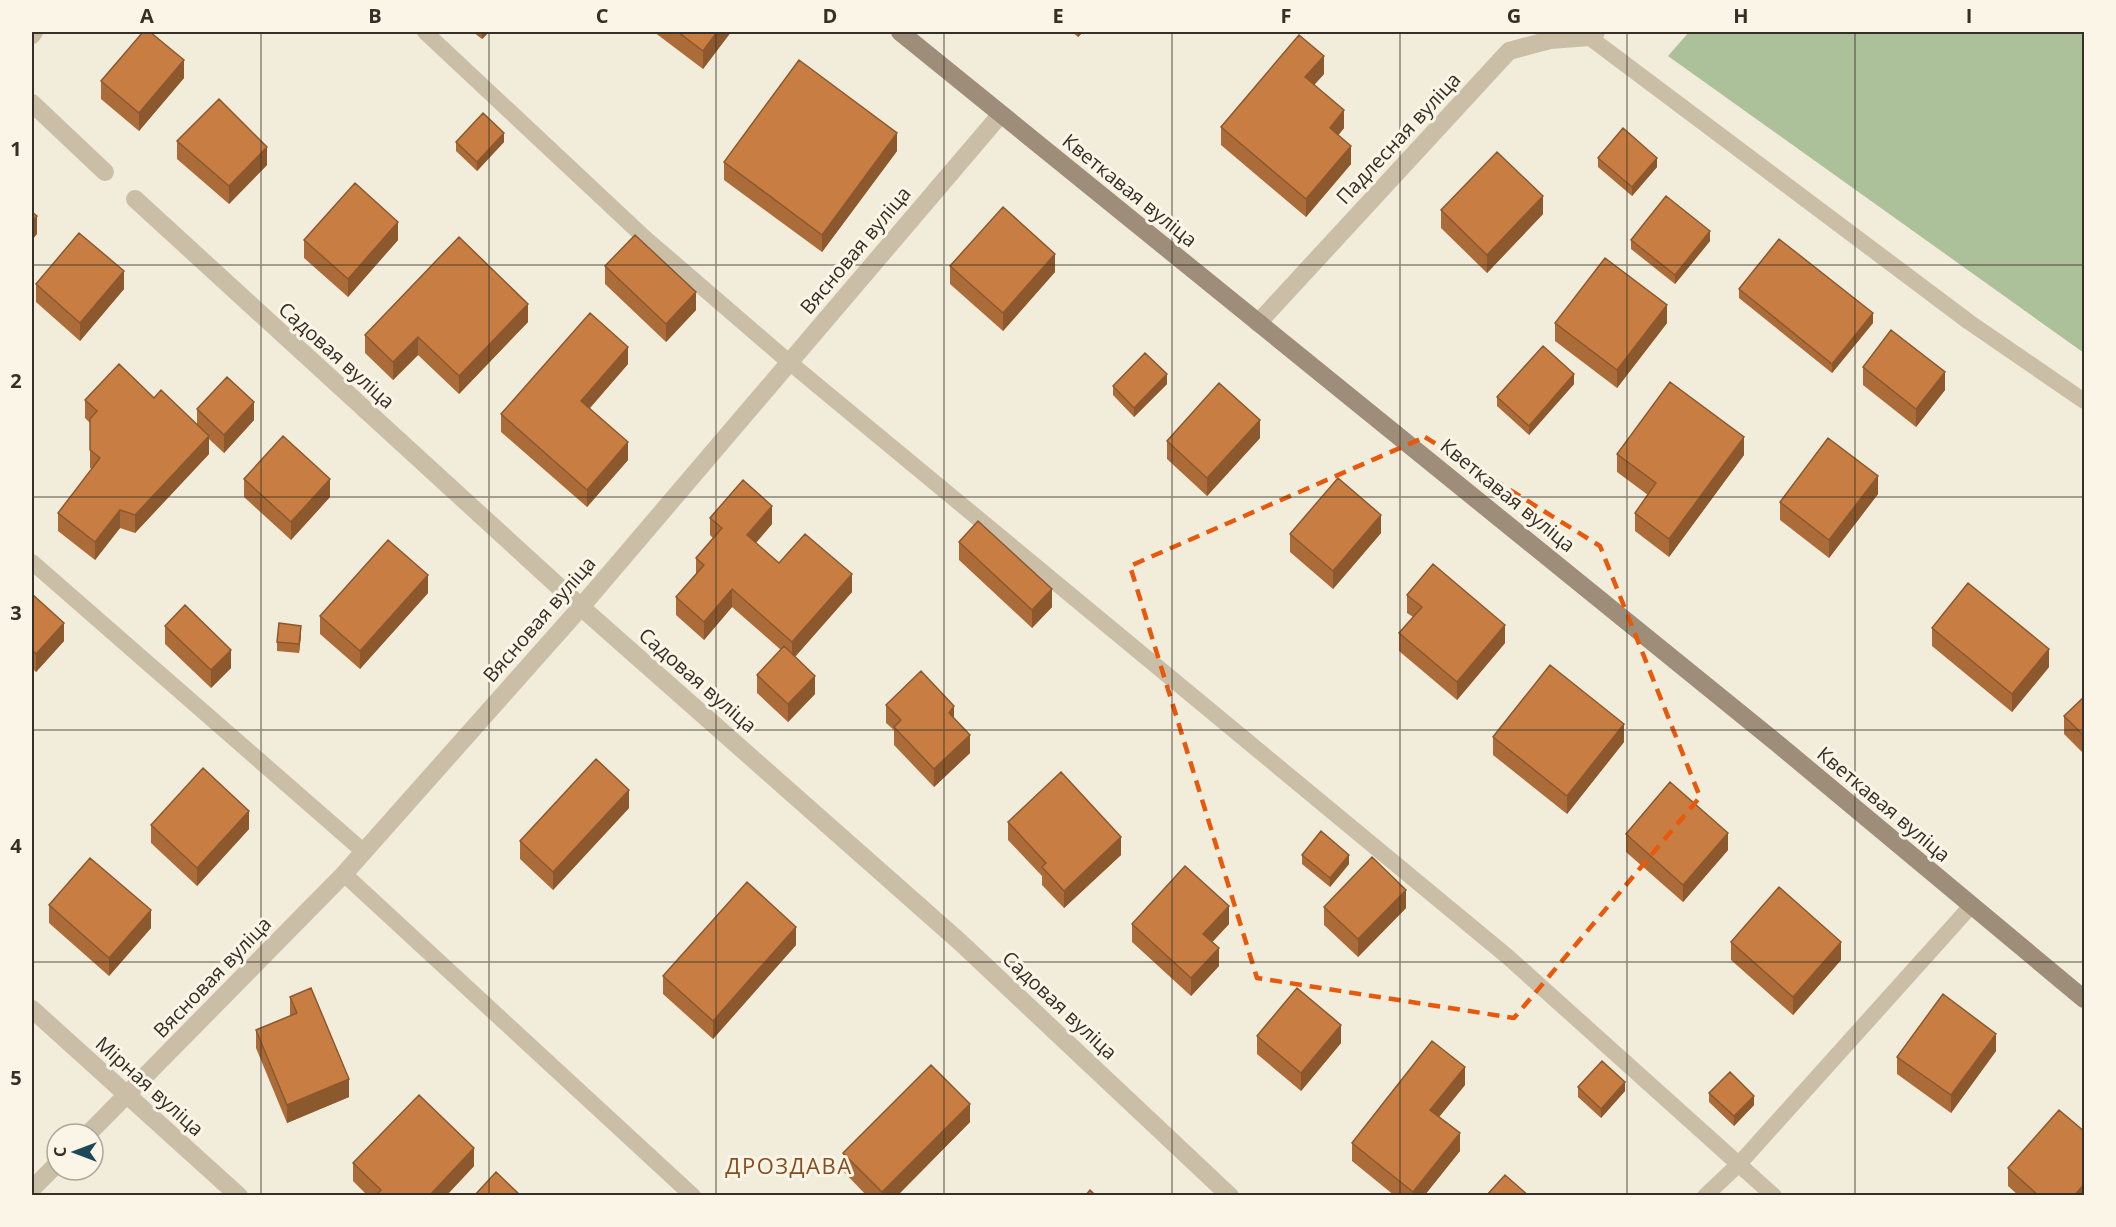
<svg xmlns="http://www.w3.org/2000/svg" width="2116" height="1227" font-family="'Open Sans',sans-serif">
<rect width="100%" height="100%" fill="#f2ecda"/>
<!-- green -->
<path fill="#acc19a" d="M 1689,32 L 2084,32 L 2084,353 L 1668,56 Z"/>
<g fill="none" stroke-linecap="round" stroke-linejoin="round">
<!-- lane -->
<path stroke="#cabea6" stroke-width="16" d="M 425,32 L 645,238 L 789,362 L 1508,957 L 1774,1196
M 1589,37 L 1969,322 L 2084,401
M 32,562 L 363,851
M 344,874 L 693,1196
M 1705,1196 L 1739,1164 L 1971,906"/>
<!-- street -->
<path stroke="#cabea6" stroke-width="18" d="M 32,35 L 34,32
M 32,103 L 105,172
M 135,199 L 581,607 L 960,942 L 1230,1196
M 1258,323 L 1509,51 L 1550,40 L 1589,37 L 1596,32
M 32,1009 L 239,1196
M 88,1134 L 344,874 L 581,607 L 1001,114
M 32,1189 L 57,1164"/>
<!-- secondary -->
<path stroke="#9e8d78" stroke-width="18" d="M 900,32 L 1778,744 L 2084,999"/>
</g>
<!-- wall -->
<path fill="#ac6c39" d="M 473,32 L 489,32 L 482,39 Z
M 654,32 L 731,32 L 703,69 Z
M 1072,32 L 1083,32 L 1078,37 Z
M 1324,74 L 1314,85 L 1344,128 L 1338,135 L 1351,164 L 1306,217 L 1221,145 L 1221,127 Z
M 184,78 L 139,131 L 101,99 L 101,81 Z
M 177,141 L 267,165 L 229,204 L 177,159 Z
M 456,142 L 504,142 L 477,171 L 456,151 Z
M 897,151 L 822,252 L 724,180 L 724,162 Z
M 1598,158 L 1657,167 L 1632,196 L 1598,167 Z
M 1441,210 L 1543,214 L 1487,273 L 1441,228 Z
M 304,240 L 398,240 L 348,297 L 304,258 Z
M 1631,240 L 1710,241 L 1675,284 L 1631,249 Z
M 605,266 L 696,310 L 666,342 L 605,284 Z
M 950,266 L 1055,272 L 1003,331 L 950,284 Z
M 36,284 L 124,289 L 80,341 L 36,302 Z
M 1739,289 L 1873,323 L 1832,373 L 1739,298 Z
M 528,322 L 459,394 L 418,355 L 393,380 L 365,353 L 365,335 Z
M 1555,323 L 1667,323 L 1617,388 L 1555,341 Z
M 628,364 L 590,408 L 628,460 L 587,507 L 501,432 L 501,414 Z
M 1863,367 L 1945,390 L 1916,427 L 1863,385 Z
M 1167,384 L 1134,417 L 1113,395 L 1113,386 Z
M 1574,384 L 1529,435 L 1497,406 L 1497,397 Z
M 154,398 L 197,424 L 197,409 L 254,420 L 224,453 L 209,439 L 209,454 L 135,533 L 120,528 L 95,560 L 58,531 L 58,513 L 92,469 L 90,468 L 90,423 L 85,418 L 85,400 Z
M 1260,438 L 1207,496 L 1167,459 L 1167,441 Z
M 1617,454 L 1744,455 L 1669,557 L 1635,531 L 1635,513 L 1648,495 L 1617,472 Z
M 244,479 L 330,497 L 291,540 L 244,497 Z
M 1878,494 L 1829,558 L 1780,520 L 1780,502 Z
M 710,518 L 772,524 L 756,543 L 779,563 L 852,592 L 795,657 L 815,694 L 788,722 L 757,693 L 757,675 L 781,650 L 732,607 L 704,640 L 676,615 L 676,597 L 696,574 L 696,558 L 713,538 L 710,535 Z
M 1381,533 L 1333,589 L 1290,552 L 1290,534 Z
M 959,542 L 1052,607 L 1032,628 L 959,560 Z
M 428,593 L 360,669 L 320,634 L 320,616 Z
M 32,594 L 64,641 L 36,672 L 32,668 Z
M 1407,595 L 1505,643 L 1457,700 L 1399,651 L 1399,633 L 1413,617 L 1407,613 Z
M 165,626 L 231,668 L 211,688 L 165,644 Z
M 1932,628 L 2049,667 L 2012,712 L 1932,646 Z
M 301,635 L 299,653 L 277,651 L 277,642 Z
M 2085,696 L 2085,755 L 2064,734 L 2064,716 Z
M 886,705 L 954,718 L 970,753 L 934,787 L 894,745 L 894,730 L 886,723 Z
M 1493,737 L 1624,742 L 1567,814 L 1493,755 Z
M 629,808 L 553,890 L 520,859 L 520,841 Z
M 1008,822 L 1121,855 L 1064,908 L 1042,885 L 1042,876 L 1008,840 Z
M 151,825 L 249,829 L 197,886 L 151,843 Z
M 1626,834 L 1728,850 L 1683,902 L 1626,852 Z
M 1302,855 L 1349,864 L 1330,887 L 1302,864 Z
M 49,905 L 151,928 L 109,976 L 49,923 Z
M 1324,907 L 1406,908 L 1358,957 L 1324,925 Z
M 1132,924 L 1229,924 L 1212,942 L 1219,966 L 1191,996 L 1132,942 Z
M 1731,942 L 1841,960 L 1793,1015 L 1731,960 Z
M 796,945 L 713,1039 L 663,994 L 663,976 Z
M 290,997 L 349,1097 L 287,1123 L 256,1048 L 256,1030 L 290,1016 Z
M 1257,1036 L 1341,1043 L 1301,1091 L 1257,1054 Z
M 1996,1051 L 1951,1113 L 1897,1074 L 1897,1057 Z
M 1465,1085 L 1439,1117 L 1460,1151 L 1424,1196 L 1395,1196 L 1352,1161 L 1352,1143 Z
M 1578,1087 L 1625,1091 L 1601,1118 L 1578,1097 Z
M 1709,1093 L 1754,1105 L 1734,1126 L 1709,1102 Z
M 970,1122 L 897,1196 L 867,1196 L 843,1171 L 843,1153 Z
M 353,1163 L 474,1166 L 446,1196 L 368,1196 L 353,1181 Z
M 2008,1168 L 2085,1196 L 2019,1196 L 2008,1186 Z"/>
<!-- shaded-wall -->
<path fill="#8c582e" d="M 482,32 L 489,32 L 482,39 Z
M 717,32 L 731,32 L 703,69 L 703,51 Z
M 1078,32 L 1083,32 L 1078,37 Z
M 1324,56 L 1324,74 L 1305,95 L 1305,77 Z
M 184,60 L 184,78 L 139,131 L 139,113 Z
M 1344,110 L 1344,128 L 1330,146 L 1330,128 Z
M 504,133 L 504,142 L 477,171 L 477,162 Z
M 897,133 L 897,151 L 822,252 L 822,235 Z
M 1351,146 L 1351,164 L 1306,217 L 1306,199 Z
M 267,147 L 267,165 L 229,204 L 229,186 Z
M 1657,158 L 1657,167 L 1632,196 L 1632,187 Z
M 1543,196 L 1543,214 L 1487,273 L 1487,255 Z
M 37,216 L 37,234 L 32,240 L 32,222 Z
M 398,222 L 398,240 L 348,297 L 348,279 Z
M 1710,231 L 1710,241 L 1675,284 L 1675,275 Z
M 1055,254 L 1055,272 L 1003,331 L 1003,313 Z
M 124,271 L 124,289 L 80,341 L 80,323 Z
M 696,292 L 696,310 L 666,342 L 666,324 Z
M 528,304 L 528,322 L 459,394 L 459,376 Z
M 1667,305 L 1667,323 L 1617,388 L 1617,370 Z
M 1873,313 L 1873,323 L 1832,373 L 1832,364 Z
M 418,337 L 418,355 L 393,380 L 393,362 Z
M 628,347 L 628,364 L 581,418 L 581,401 Z
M 1945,372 L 1945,390 L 1916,427 L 1916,409 Z
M 1167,374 L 1167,384 L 1134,417 L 1134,408 Z
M 1574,374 L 1574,384 L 1529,435 L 1529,426 Z
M 254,402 L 254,420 L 224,453 L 224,435 Z
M 1260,420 L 1260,438 L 1207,496 L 1207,478 Z
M 209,436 L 209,454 L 135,533 L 135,515 Z
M 1744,437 L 1744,455 L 1669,557 L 1669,539 Z
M 628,442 L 628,460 L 587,507 L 587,490 Z
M 1878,476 L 1878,494 L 1829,558 L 1829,540 Z
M 330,479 L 330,497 L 291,540 L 291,522 Z
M 772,506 L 772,524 L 747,553 L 747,535 Z
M 120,510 L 120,528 L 95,560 L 95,542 Z
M 1381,515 L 1381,533 L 1333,589 L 1333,571 Z
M 852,574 L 852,592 L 792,660 L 792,642 Z
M 428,575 L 428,593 L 360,669 L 360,651 Z
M 732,589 L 732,607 L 704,640 L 704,622 Z
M 1052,589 L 1052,607 L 1032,628 L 1032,610 Z
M 64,623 L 64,641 L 36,672 L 36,654 Z
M 1505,625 L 1505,643 L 1457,700 L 1457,682 Z
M 301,626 L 301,635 L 299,653 L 299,644 Z
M 2049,649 L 2049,667 L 2012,712 L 2012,694 Z
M 231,650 L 231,668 L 211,688 L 211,670 Z
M 815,676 L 815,694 L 788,722 L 788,704 Z
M 954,706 L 954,724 L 949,713 Z
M 1624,724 L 1624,742 L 1567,814 L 1567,796 Z
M 970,735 L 970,753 L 934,787 L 934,769 Z
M 629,790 L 629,808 L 553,890 L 553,872 Z
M 249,811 L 249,829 L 197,886 L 197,868 Z
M 1728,833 L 1728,850 L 1683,902 L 1683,885 Z
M 1121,837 L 1121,855 L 1064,908 L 1064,891 Z
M 1349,855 L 1349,864 L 1330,887 L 1330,878 Z
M 1406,890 L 1406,908 L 1358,957 L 1358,939 Z
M 1229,906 L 1229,924 L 1203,952 L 1203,934 Z
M 151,910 L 151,928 L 109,976 L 109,958 Z
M 796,927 L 796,945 L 713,1039 L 713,1021 Z
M 1841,942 L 1841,960 L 1793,1015 L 1793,997 Z
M 1219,948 L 1219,966 L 1191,996 L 1191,978 Z
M 1341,1025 L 1341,1043 L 1301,1091 L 1301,1073 Z
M 1996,1034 L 1996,1051 L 1951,1113 L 1951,1095 Z
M 1465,1067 L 1465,1085 L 1430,1128 L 1430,1110 Z
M 349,1079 L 349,1097 L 287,1123 L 287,1105 Z
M 1625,1082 L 1625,1091 L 1601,1118 L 1601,1109 Z
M 1754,1096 L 1754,1105 L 1734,1126 L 1734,1116 Z
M 970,1104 L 970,1122 L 897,1196 L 882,1196 L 882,1192 Z
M 1460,1133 L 1460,1151 L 1424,1196 L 1413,1196 L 1413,1192 Z
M 474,1148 L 474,1166 L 446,1196 L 429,1196 Z
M 2085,1183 L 2085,1196 L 2074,1196 Z"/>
<!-- building -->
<path fill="#c87e42" stroke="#8c582e" stroke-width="1.5" d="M 143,32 L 150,32 L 184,60 L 139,113 L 101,81 Z
M 678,32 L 717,32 L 703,51 Z
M 1299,35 L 1324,56 L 1305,77 L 1344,110 L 1330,128 L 1351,146 L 1306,199 L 1221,127 Z
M 799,60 L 897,133 L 822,235 L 724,162 Z
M 219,99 L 267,147 L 229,186 L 177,141 Z
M 483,113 L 504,133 L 477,162 L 456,142 Z
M 1623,128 L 1657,158 L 1632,187 L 1598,158 Z
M 1497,152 L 1543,196 L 1487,255 L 1441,210 Z
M 355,183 L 398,222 L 348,279 L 304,240 Z
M 1666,196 L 1710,231 L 1675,275 L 1631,240 Z
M 1003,207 L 1055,254 L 1003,313 L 950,266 Z
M 32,212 L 37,216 L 32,222 Z
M 79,233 L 124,271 L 80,323 L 36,284 Z
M 635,235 L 696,292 L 666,324 L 605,266 Z
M 459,237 L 528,304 L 459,376 L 418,337 L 393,362 L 365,335 Z
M 1779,239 L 1873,313 L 1832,364 L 1739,289 Z
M 1605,258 L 1667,305 L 1617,370 L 1555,323 Z
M 590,313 L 628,347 L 581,401 L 628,442 L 587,490 L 501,414 Z
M 1891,330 L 1945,372 L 1916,409 L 1863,367 Z
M 1543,346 L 1574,374 L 1529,426 L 1497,397 Z
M 1145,353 L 1167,374 L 1134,408 L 1113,386 Z
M 119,364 L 154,398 L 161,390 L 209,436 L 135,515 L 120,510 L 95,542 L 58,513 L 100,458 L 90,450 L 90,419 L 97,411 L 85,400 Z
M 227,377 L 254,402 L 224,435 L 197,409 Z
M 1670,382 L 1744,437 L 1669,539 L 1635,513 L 1656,483 L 1617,454 Z
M 1219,383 L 1260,420 L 1207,478 L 1167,441 Z
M 283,436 L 330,479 L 291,522 L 244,479 Z
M 1828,438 L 1878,476 L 1829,540 L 1780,502 Z
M 1338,478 L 1381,515 L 1333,571 L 1290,534 Z
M 743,480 L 772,506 L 747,535 L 779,563 L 805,534 L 852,574 L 792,642 L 732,589 L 704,622 L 676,597 L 704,565 L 696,558 L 722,528 L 710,518 Z
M 978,521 L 1052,589 L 1032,610 L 959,542 Z
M 388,540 L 428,575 L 360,651 L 320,616 Z
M 1433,564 L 1505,625 L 1457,682 L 1399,633 L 1422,607 L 1407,595 Z
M 1968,583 L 2049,649 L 2012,694 L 1932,628 Z
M 32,594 L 64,623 L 36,654 L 32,650 Z
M 185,605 L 231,650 L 211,670 L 165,626 Z
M 279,623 L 301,626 L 299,644 L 277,642 Z
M 784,646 L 815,676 L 788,704 L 757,675 Z
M 1550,665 L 1624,724 L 1567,796 L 1493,737 Z
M 921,671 L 954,706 L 949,713 L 970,735 L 934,769 L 894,727 L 901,720 L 886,705 Z
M 2085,696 L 2085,737 L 2064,716 Z
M 596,759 L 629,790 L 553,872 L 520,841 Z
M 203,768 L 249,811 L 197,868 L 151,825 Z
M 1061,772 L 1121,837 L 1064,891 L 1042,867 L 1046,863 L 1008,822 Z
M 1670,782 L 1728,833 L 1683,885 L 1626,834 Z
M 1321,831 L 1349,855 L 1330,878 L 1302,855 Z
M 1372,857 L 1406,890 L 1358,939 L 1324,907 Z
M 90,858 L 151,910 L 109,958 L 49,905 Z
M 1185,866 L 1229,906 L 1203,934 L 1219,948 L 1191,978 L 1132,924 Z
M 747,882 L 796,927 L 713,1021 L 663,976 Z
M 1779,887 L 1841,942 L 1793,997 L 1731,942 Z
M 311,988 L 349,1079 L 287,1105 L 256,1030 L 297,1013 L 290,997 Z
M 1297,988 L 1341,1025 L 1301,1073 L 1257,1036 Z
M 1943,994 L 1996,1034 L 1951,1095 L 1897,1057 Z
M 1432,1041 L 1465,1067 L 1430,1110 L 1460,1133 L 1413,1192 L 1352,1143 Z
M 1602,1061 L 1625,1082 L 1601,1109 L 1578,1087 Z
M 931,1065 L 970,1104 L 882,1192 L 843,1153 Z
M 1730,1072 L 1754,1096 L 1734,1116 L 1709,1093 Z
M 419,1095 L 474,1148 L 429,1196 L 375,1196 L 381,1190 L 353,1163 Z
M 2059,1110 L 2085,1132 L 2085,1183 L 2074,1196 L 2039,1196 L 2008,1168 Z
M 496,1172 L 521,1196 L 474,1196 Z
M 1505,1175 L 1529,1196 L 1486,1196 Z
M 1090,1190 L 1096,1196 L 1085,1196 Z"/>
<!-- marked area -->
<path fill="none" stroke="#e8590c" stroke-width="4.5" stroke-dasharray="12 8" stroke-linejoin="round" d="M 1425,437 L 1600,546 L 1700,797 L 1514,1018 L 1257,978 L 1130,566 Z"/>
<!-- grid -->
<path fill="none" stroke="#362f27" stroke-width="1.5" stroke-opacity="0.55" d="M 261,32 L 261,1196M 489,32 L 489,1196M 716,32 L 716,1196M 944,32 L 944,1196M 1172,32 L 1172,1196M 1400,32 L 1400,1196M 1627,32 L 1627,1196M 1855,32 L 1855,1196M 32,265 L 2084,265M 32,497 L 2084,497M 32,730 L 2084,730M 32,962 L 2084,962"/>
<g text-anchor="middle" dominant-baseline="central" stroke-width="6" stroke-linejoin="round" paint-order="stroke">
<!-- street labels -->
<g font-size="20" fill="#362f27" stroke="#faf5e7">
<text transform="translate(1398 138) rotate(-47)">Падлесная вуліца</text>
<text transform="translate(1130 190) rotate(39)">Кветкавая вуліца</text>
<text transform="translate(855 250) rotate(-50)">Вясновая вуліца</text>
<text transform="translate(337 355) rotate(42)">Садовая вуліца</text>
<text transform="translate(1508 495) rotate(39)">Кветкавая вуліца</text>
<text transform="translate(539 619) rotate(-49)">Вясновая вуліца</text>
<text transform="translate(698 680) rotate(41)">Садовая вуліца</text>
<text transform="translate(1884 804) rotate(40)">Кветкавая вуліца</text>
<text transform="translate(212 977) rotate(-46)">Вясновая вуліца</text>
<text transform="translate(1060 1005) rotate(43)">Садовая вуліца</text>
<text transform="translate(150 1086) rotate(42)">Мірная вуліца</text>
</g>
<!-- quarter labels -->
<g font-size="22" letter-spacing="1.5" fill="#874d1f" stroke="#faf5e7">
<text x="789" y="1165">ДРОЗДАВА</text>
</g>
</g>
<!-- border -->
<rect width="2116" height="1227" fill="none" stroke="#faf5e7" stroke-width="66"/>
<!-- north arrow -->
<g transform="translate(75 1152) rotate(270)"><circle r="28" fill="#faf5e7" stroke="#aca69a" stroke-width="1.5"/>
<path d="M0-4.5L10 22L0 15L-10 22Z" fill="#1c4859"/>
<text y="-9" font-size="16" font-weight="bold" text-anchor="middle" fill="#362f27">С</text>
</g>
<rect x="33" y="33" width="2050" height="1161" fill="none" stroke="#362f27" stroke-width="2"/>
<g font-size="20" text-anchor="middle" font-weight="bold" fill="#362f27">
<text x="147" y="23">A</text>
<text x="375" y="23">B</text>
<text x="602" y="23">C</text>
<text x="830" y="23">D</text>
<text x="1058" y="23">E</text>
<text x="1286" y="23">F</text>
<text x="1514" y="23">G</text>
<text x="1741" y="23">H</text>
<text x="1969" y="23">I</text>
<text x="16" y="156">1</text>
<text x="16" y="388">2</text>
<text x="16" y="620">3</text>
<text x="16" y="853">4</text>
<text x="16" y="1085">5</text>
</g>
</svg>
